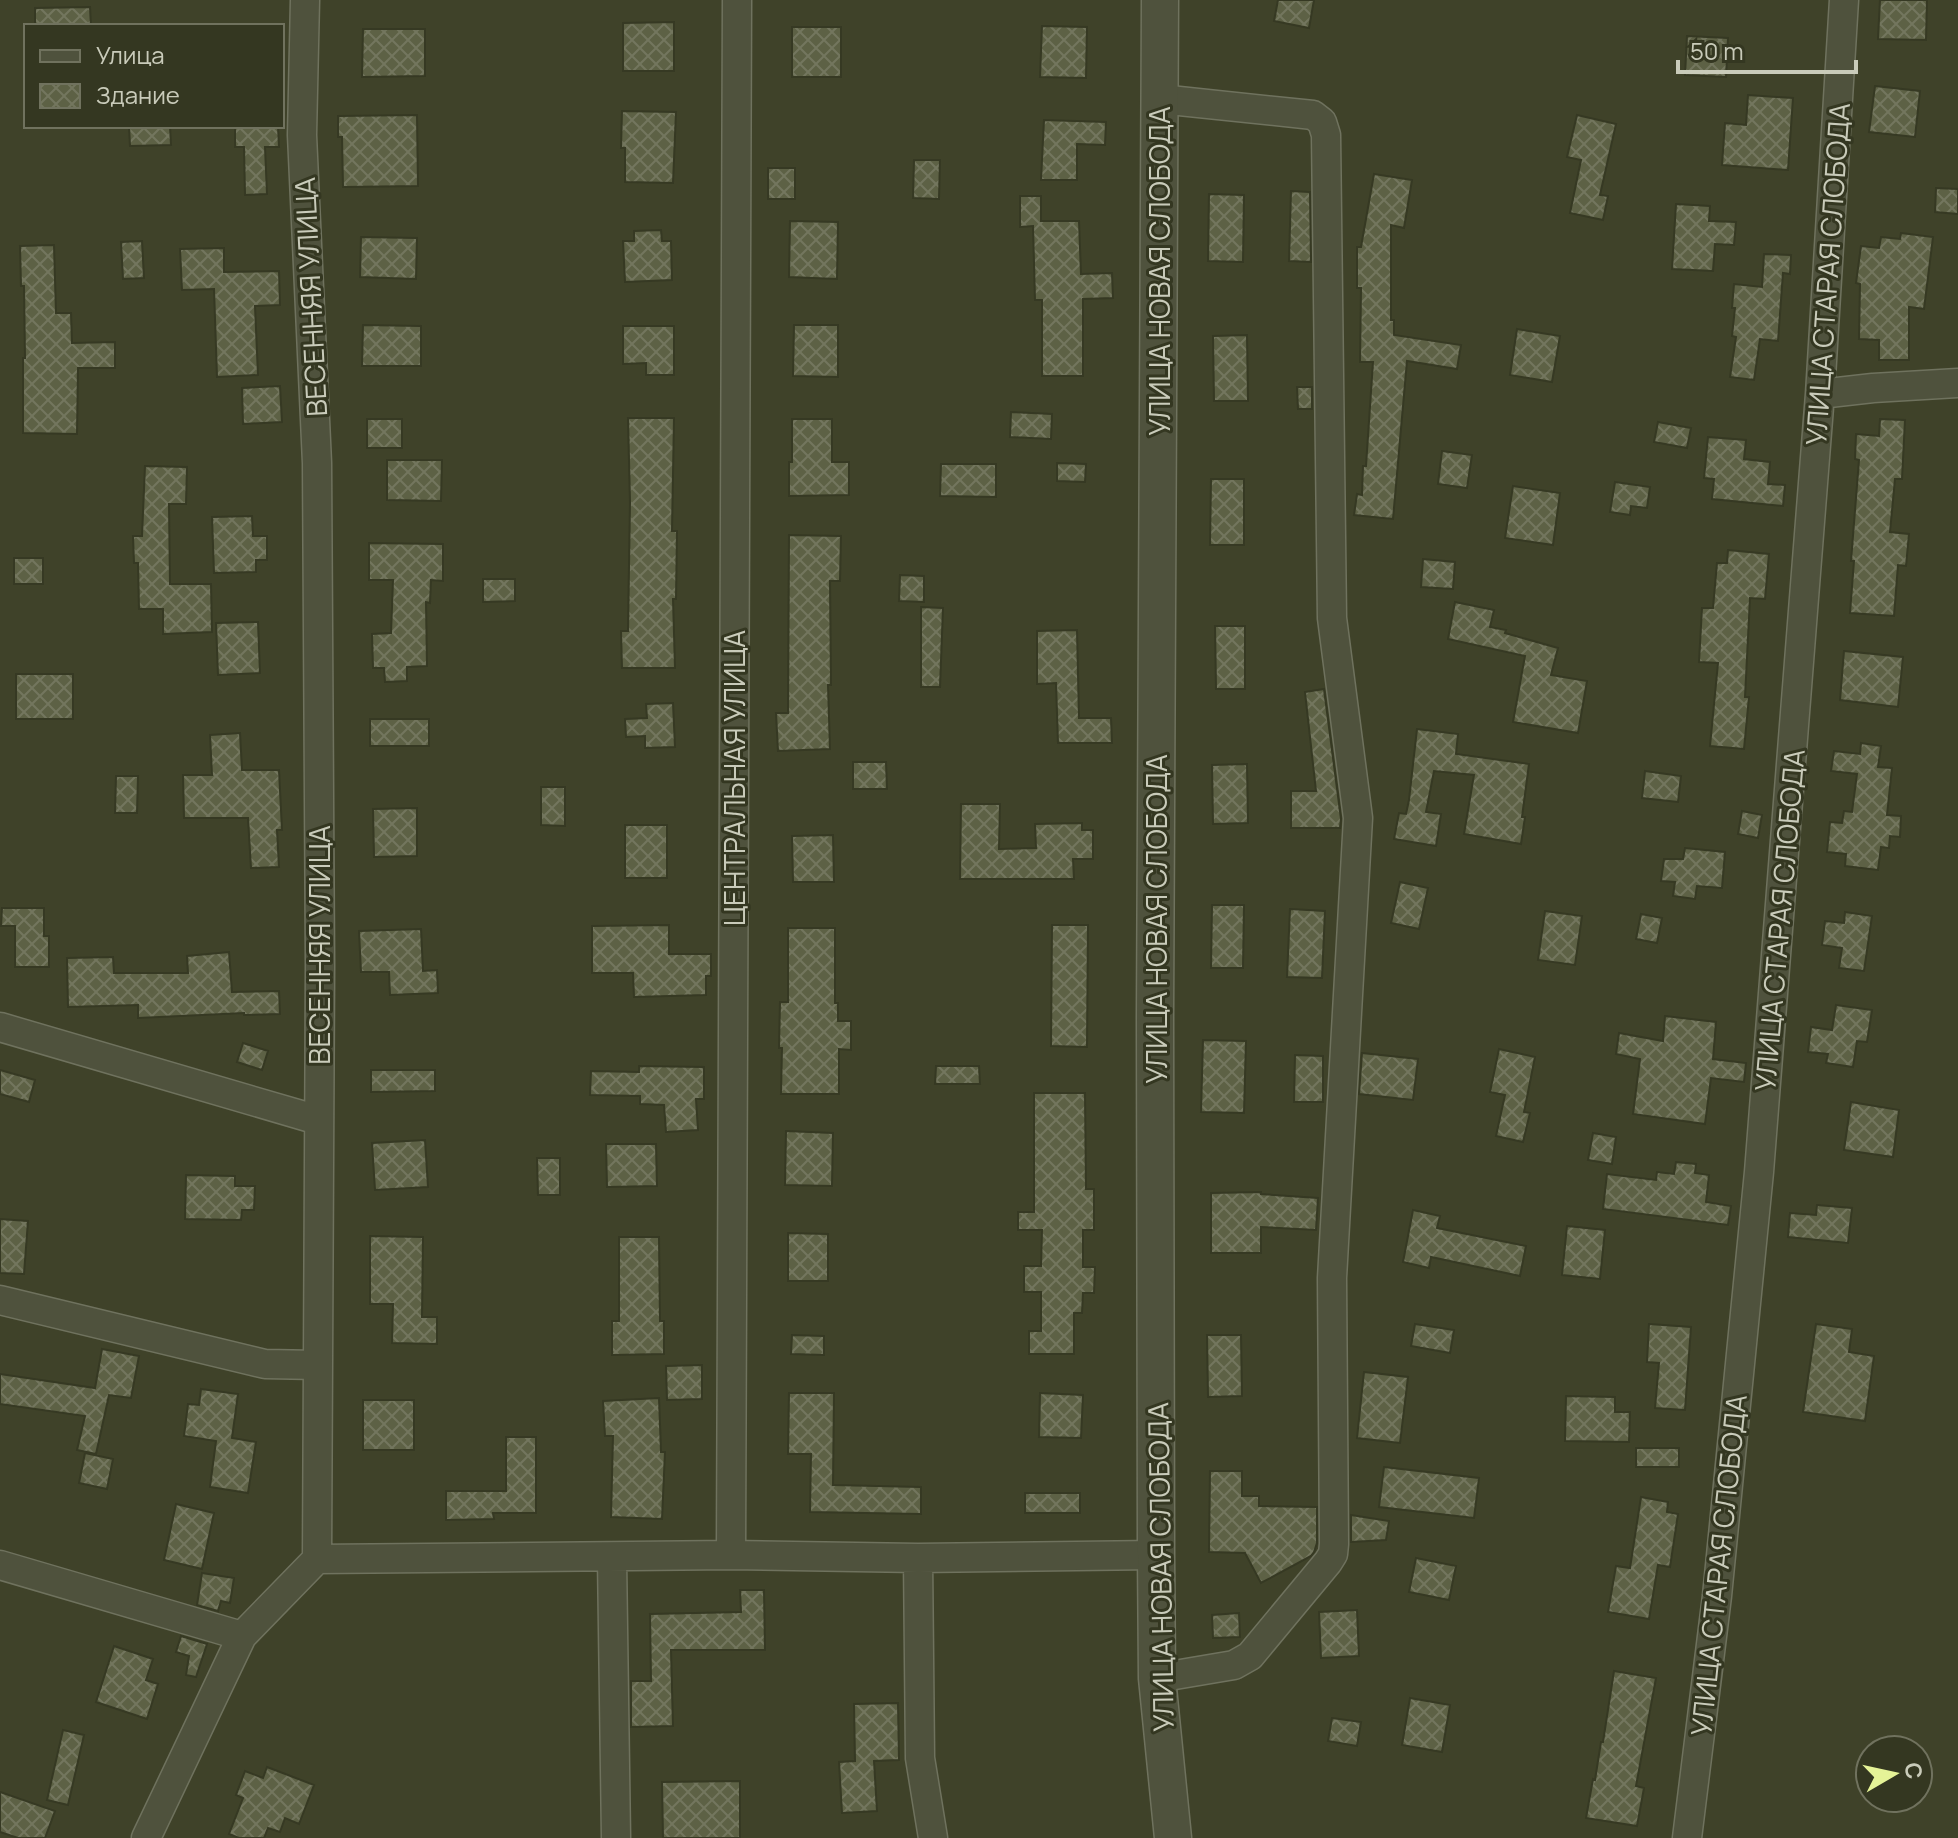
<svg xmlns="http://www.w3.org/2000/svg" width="1958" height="1838" font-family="Manrope,sans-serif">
<defs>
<pattern id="building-cross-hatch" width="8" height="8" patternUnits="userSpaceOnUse" patternTransform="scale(2)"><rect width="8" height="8" fill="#5d6145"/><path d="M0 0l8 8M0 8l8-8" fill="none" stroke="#73765e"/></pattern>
</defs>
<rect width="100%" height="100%" fill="#3f4229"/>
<!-- building -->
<path fill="url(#building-cross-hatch)" stroke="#363923" stroke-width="2" d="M 1278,0 L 1314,0 L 1309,28 L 1274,21 Z
M 1880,0 L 1927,0 L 1926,40 L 1878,39 Z
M 90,7 L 91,26 L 35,26 L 35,8 Z
M 674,22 L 674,71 L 623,71 L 623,23 Z
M 1042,26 L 1087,27 L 1086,78 L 1040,77 Z
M 792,27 L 841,27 L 841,77 L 792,77 Z
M 363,29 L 425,29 L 425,76 L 362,77 Z
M 1687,36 L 1728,38 L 1726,77 L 1685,75 Z
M 1875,86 L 1920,91 L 1915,137 L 1869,132 Z
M 1748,95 L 1793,98 L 1788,170 L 1722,165 L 1725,123 L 1746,125 Z
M 622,111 L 676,112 L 673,183 L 625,182 L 625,148 L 621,148 Z
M 417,115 L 418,186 L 343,187 L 342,137 L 338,137 L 338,116 Z
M 1577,115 L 1616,124 L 1600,195 L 1608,196 L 1603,220 L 1570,213 L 1581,160 L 1567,157 Z
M 1044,120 L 1106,122 L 1105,145 L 1077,144 L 1077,180 L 1041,180 Z
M 129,126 L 170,126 L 171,145 L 130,146 Z
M 235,126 L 278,126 L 279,147 L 265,147 L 267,194 L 245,195 L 244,147 L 235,147 Z
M 914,160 L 940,160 L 939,199 L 913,198 Z
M 768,168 L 795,168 L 795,199 L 768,199 Z
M 1374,174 L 1412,180 L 1404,228 L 1391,225 L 1391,320 L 1394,320 L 1394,335 L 1461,345 L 1457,369 L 1407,361 L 1393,519 L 1354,515 L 1357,494 L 1362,495 L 1363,466 L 1366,466 L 1373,362 L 1360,362 L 1361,288 L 1357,288 L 1357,247 L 1361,247 Z
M 1936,188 L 1958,189 L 1958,214 L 1935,212 Z
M 1291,191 L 1310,192 L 1311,262 L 1289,261 Z
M 1209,194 L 1244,195 L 1243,262 L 1208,261 Z
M 1020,196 L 1041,196 L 1041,221 L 1079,221 L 1081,274 L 1112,273 L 1113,298 L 1083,299 L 1083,376 L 1042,376 L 1042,300 L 1035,300 L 1033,226 L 1020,227 Z
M 1676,204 L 1710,206 L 1709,221 L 1736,222 L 1734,245 L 1715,244 L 1713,271 L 1672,269 Z
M 790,221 L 838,222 L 837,279 L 789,277 Z
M 661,230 L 662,241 L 671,241 L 672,280 L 625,282 L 623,241 L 634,241 L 634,231 Z
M 1901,233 L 1933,237 L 1924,309 L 1909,307 L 1909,360 L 1879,360 L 1879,340 L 1859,339 L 1860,284 L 1856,283 L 1861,246 L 1879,248 L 1881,237 L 1900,239 Z
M 361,237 L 417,238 L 416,279 L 360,277 Z
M 142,241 L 144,278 L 123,279 L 121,242 Z
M 54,245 L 56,313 L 71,313 L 72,343 L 115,342 L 115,368 L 78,368 L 77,434 L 23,433 L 23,358 L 25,358 L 24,286 L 21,286 L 20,246 Z
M 224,248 L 224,272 L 279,271 L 280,305 L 255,306 L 258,375 L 217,377 L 214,289 L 182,290 L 180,249 Z
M 1764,254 L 1791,255 L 1790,274 L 1783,273 L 1778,341 L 1760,339 L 1754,380 L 1730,377 L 1736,337 L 1732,336 L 1735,308 L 1732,308 L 1734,284 L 1762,287 Z
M 363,325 L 421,326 L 421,366 L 362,366 Z
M 794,325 L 838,325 L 838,377 L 793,376 Z
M 623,326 L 674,326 L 674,375 L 646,375 L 646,363 L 623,364 Z
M 1517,329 L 1560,336 L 1552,382 L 1510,375 Z
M 1247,335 L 1248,401 L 1214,401 L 1213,336 Z
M 280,386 L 282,422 L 243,424 L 242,388 Z
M 1297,387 L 1312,387 L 1312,409 L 1298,409 Z
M 1011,412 L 1052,414 L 1051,439 L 1010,437 Z
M 628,418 L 674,418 L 672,531 L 677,531 L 676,599 L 673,599 L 675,668 L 622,668 L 621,631 L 628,631 L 630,502 Z
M 367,419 L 402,419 L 402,448 L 367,448 Z
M 792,419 L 832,419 L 832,462 L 849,462 L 849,495 L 789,496 L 789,462 L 792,462 Z
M 1880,419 L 1905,420 L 1902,479 L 1895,479 L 1890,532 L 1909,534 L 1906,566 L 1898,565 L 1894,616 L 1850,613 L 1854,561 L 1851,561 L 1859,460 L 1855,459 L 1856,434 L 1879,436 Z
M 1658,422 L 1691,428 L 1687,448 L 1654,442 Z
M 1708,437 L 1746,440 L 1744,459 L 1770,462 L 1768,484 L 1785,485 L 1783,506 L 1712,499 L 1714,479 L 1704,478 Z
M 1442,451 L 1472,455 L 1467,488 L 1438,484 Z
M 387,460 L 442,460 L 441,501 L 387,500 Z
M 1057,463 L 1086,464 L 1085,482 L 1057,481 Z
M 941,464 L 996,464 L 996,497 L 940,496 Z
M 145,466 L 187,467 L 186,504 L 169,504 L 170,584 L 211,584 L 212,632 L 163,634 L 163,609 L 139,609 L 138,563 L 134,563 L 133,536 L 142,536 Z
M 1211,479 L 1244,479 L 1244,545 L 1210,545 Z
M 1615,482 L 1650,487 L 1647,508 L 1631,506 L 1630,515 L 1610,512 Z
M 1513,486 L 1560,493 L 1553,545 L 1505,538 Z
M 252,516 L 253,536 L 267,536 L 267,560 L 256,560 L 256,572 L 214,573 L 212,517 Z
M 789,535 L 841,536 L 840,581 L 830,581 L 831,685 L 828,685 L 830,749 L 778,751 L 776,713 L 788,713 Z
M 369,543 L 443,544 L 443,581 L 431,580 L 430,603 L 426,602 L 427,666 L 407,667 L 407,681 L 385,682 L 384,668 L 373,668 L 372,634 L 391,633 L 393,580 L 369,580 Z
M 1728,550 L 1769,554 L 1765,599 L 1750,598 L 1745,697 L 1749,697 L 1744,749 L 1710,746 L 1718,663 L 1699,662 L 1702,608 L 1713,608 L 1717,563 L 1727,563 Z
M 14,558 L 43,558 L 43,584 L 14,584 Z
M 1423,559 L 1455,562 L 1453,589 L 1421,587 Z
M 900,575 L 924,576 L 924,602 L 899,601 Z
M 483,579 L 515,579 L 515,601 L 483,602 Z
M 1455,602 L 1494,610 L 1490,627 L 1506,630 L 1505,633 L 1558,648 L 1551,675 L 1587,681 L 1578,733 L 1513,722 L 1525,656 L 1448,639 Z
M 921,607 L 943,608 L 940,687 L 921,687 Z
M 258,622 L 260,673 L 218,675 L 216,623 Z
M 1215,626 L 1245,626 L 1245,689 L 1216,689 Z
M 1077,630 L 1079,718 L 1111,718 L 1112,743 L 1058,743 L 1056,683 L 1037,684 L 1037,631 Z
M 1844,651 L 1903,657 L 1898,707 L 1840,700 Z
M 16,674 L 73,674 L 73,719 L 16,719 Z
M 1324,689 L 1341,819 L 1340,828 L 1291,828 L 1291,791 L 1316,791 L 1305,692 Z
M 673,703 L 675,747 L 645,748 L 645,736 L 626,737 L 625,719 L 647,718 L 646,704 Z
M 370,719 L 429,719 L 429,746 L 370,746 Z
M 1417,729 L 1458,734 L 1456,754 L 1529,764 L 1522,817 L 1525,817 L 1521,844 L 1464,834 L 1474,775 L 1434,771 L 1426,812 L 1441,814 L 1436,846 L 1394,839 L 1399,813 L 1406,814 L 1409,800 Z
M 240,733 L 242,770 L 279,770 L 282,830 L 277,830 L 279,867 L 251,868 L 248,818 L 184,818 L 183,775 L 212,775 L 210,735 Z
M 1861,743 L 1881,746 L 1878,767 L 1892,768 L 1887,815 L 1901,816 L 1900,837 L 1890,836 L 1889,848 L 1881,847 L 1878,870 L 1845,866 L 1846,854 L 1827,852 L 1830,822 L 1842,823 L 1844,811 L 1852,812 L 1857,774 L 1831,771 L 1834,751 L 1860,754 Z
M 853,762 L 886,762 L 887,789 L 853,789 Z
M 1247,764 L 1248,823 L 1213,824 L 1212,765 Z
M 1645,771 L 1681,776 L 1678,802 L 1642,798 Z
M 116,776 L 138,776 L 137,813 L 115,813 Z
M 541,787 L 565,787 L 565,826 L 541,825 Z
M 961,804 L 1000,804 L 999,849 L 1036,848 L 1035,824 L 1082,823 L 1082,830 L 1093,830 L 1093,859 L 1073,859 L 1074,879 L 960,879 Z
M 417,808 L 417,856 L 374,857 L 373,809 Z
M 1742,811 L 1762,815 L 1758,838 L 1738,834 Z
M 625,825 L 667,825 L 667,878 L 625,878 Z
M 833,835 L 834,882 L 793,882 L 792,836 Z
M 1685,848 L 1725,852 L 1722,888 L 1697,886 L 1695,899 L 1673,896 L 1675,882 L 1661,881 L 1664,859 L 1683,859 Z
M 1400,882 L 1428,888 L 1419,929 L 1391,923 Z
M 1212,905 L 1244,905 L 1243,968 L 1211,968 Z
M 2,908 L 44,908 L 44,936 L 49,936 L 49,967 L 15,967 L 15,926 L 1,926 Z
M 1290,909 L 1325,911 L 1322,978 L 1287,977 Z
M 1545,911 L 1582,916 L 1575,965 L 1538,960 Z
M 1845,912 L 1872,916 L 1864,971 L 1839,968 L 1842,948 L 1822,945 L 1825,921 L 1844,923 Z
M 1641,914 L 1662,918 L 1657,943 L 1636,939 Z
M 669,925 L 669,954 L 711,954 L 711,976 L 706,976 L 706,995 L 634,997 L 633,973 L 592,973 L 592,926 Z
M 1052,925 L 1088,925 L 1087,1047 L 1051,1046 Z
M 788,928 L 835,928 L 835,1003 L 838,1003 L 838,1021 L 851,1021 L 851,1050 L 839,1049 L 839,1094 L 781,1094 L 782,1048 L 779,1048 L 780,1002 L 788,1002 Z
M 421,929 L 423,971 L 437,970 L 438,993 L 390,995 L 389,972 L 361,972 L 359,931 Z
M 229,952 L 232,992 L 279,991 L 280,1014 L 244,1015 L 244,1013 L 138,1018 L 138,1005 L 68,1007 L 67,958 L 113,957 L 114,973 L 188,973 L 187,956 Z
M 1836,1005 L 1872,1010 L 1867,1042 L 1857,1041 L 1853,1067 L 1826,1063 L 1828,1054 L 1808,1052 L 1811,1027 L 1832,1030 Z
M 1665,1016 L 1716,1022 L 1713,1059 L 1746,1063 L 1744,1082 L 1711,1078 L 1705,1124 L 1633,1114 L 1640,1059 L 1616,1054 L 1619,1033 L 1663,1041 Z
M 1203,1040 L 1246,1041 L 1244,1113 L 1201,1112 Z
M 243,1043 L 268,1051 L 262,1070 L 237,1062 Z
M 1499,1049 L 1535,1057 L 1524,1112 L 1530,1113 L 1523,1142 L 1496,1136 L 1505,1095 L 1490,1092 Z
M 1362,1053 L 1418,1059 L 1413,1100 L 1359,1094 Z
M 1295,1055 L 1323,1056 L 1323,1102 L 1294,1102 Z
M 639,1066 L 704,1067 L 704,1099 L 696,1099 L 698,1130 L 666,1132 L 664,1105 L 640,1104 L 640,1096 L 590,1095 L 591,1071 L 639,1072 Z
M 936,1066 L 979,1066 L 980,1084 L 935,1084 Z
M 0,1070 L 35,1080 L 29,1102 L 0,1094 Z
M 371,1070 L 435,1070 L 435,1091 L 371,1092 Z
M 1034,1093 L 1085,1093 L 1086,1189 L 1094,1189 L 1094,1230 L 1083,1230 L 1083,1267 L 1095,1267 L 1094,1293 L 1083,1293 L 1082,1313 L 1074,1313 L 1074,1354 L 1029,1354 L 1029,1331 L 1041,1331 L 1041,1292 L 1024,1292 L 1024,1266 L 1041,1266 L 1042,1230 L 1018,1230 L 1018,1212 L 1034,1212 Z
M 1851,1102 L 1899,1110 L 1893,1157 L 1844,1150 Z
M 786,1131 L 833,1133 L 832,1186 L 785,1185 Z
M 1593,1133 L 1616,1137 L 1612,1164 L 1588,1160 Z
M 425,1140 L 428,1187 L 375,1190 L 372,1143 Z
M 606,1144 L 656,1144 L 657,1186 L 607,1187 Z
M 537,1158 L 560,1158 L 560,1195 L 538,1195 Z
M 1676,1162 L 1696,1164 L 1695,1173 L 1709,1175 L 1706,1202 L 1731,1206 L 1728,1225 L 1603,1209 L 1607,1174 L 1656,1180 L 1657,1172 L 1674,1174 Z
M 186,1175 L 235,1176 L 235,1186 L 255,1186 L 254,1210 L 242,1210 L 241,1220 L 185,1219 Z
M 1261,1192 L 1261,1194 L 1318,1198 L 1316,1230 L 1261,1227 L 1261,1253 L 1211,1253 L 1211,1193 Z
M 1817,1205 L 1852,1208 L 1848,1243 L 1788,1237 L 1790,1213 L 1816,1215 Z
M 1413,1210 L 1440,1216 L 1437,1228 L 1526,1246 L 1520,1276 L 1431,1257 L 1429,1268 L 1403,1262 Z
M 0,1219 L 28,1221 L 24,1274 L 0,1273 Z
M 1567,1226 L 1605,1230 L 1600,1279 L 1562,1275 Z
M 788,1233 L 828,1234 L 828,1281 L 788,1281 Z
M 370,1236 L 423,1237 L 422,1317 L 437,1317 L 437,1344 L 392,1343 L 393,1304 L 370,1304 Z
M 619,1237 L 659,1237 L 660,1321 L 664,1321 L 664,1354 L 612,1355 L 612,1321 L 619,1321 Z
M 1415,1324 L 1454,1330 L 1450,1353 L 1411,1346 Z
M 1649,1324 L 1691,1327 L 1685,1410 L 1655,1408 L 1659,1363 L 1647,1362 Z
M 1816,1324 L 1852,1329 L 1849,1352 L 1874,1356 L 1865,1421 L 1803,1412 Z
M 792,1335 L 824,1336 L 824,1355 L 791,1354 Z
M 1207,1335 L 1241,1335 L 1242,1396 L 1208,1397 Z
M 102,1349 L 139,1356 L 131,1398 L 109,1395 L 96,1454 L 77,1450 L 85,1416 L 0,1404 L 0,1374 L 95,1388 Z
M 702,1365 L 702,1399 L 667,1400 L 666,1366 Z
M 1364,1372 L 1408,1377 L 1400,1443 L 1357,1438 Z
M 201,1389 L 238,1394 L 232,1438 L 256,1442 L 248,1493 L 210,1487 L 216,1441 L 184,1436 L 188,1404 L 199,1405 Z
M 789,1393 L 834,1393 L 833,1485 L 921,1487 L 921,1514 L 810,1512 L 811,1454 L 788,1454 Z
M 1040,1393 L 1083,1395 L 1081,1438 L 1039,1437 Z
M 1566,1396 L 1615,1397 L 1615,1412 L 1630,1412 L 1629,1442 L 1565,1441 Z
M 659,1398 L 661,1452 L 665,1452 L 662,1519 L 611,1517 L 613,1436 L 605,1436 L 603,1401 Z
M 363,1400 L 414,1400 L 414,1450 L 363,1450 Z
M 506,1437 L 536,1437 L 536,1513 L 493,1513 L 494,1519 L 446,1520 L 446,1491 L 506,1491 Z
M 1636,1448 L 1679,1448 L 1679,1467 L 1636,1467 Z
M 85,1453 L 113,1459 L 107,1489 L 79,1483 Z
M 1384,1467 L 1479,1478 L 1474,1518 L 1379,1507 Z
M 1210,1471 L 1242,1471 L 1242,1496 L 1259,1496 L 1259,1506 L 1317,1507 L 1317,1543 L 1314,1552 L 1311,1556 L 1261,1583 L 1245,1553 L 1209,1552 Z
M 1025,1493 L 1080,1493 L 1080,1513 L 1025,1513 Z
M 1641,1497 L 1668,1502 L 1667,1512 L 1678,1514 L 1670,1567 L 1658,1565 L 1649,1619 L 1608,1612 L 1616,1566 L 1630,1568 Z
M 176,1504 L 214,1513 L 202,1569 L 164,1560 Z
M 1351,1515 L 1389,1521 L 1386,1540 L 1351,1542 Z
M 1416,1558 L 1456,1566 L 1449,1600 L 1409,1592 Z
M 202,1573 L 234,1578 L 230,1603 L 221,1601 L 218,1611 L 197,1605 Z
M 740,1590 L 764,1590 L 765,1650 L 671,1650 L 673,1726 L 631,1727 L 631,1681 L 651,1681 L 650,1614 L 741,1612 Z
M 1357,1610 L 1359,1656 L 1321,1658 L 1319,1612 Z
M 1239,1613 L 1240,1637 L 1213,1638 L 1212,1615 Z
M 181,1636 L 207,1644 L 196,1677 L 186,1675 L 189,1656 L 176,1652 Z
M 114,1646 L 153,1659 L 146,1680 L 158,1684 L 147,1719 L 96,1702 Z
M 1614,1671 L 1656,1678 L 1636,1786 L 1644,1788 L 1637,1826 L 1586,1818 L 1593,1779 L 1595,1780 L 1601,1742 L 1603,1742 Z
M 1410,1698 L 1450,1705 L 1442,1752 L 1402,1745 Z
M 898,1703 L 899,1760 L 874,1761 L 877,1811 L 842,1813 L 839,1762 L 855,1761 L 854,1704 Z
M 1332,1718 L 1361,1722 L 1357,1746 L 1328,1741 Z
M 63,1730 L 84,1735 L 68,1805 L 47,1800 Z
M 267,1767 L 314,1785 L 299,1824 L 285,1818 L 280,1832 L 268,1828 L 264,1838 L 239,1838 L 229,1834 L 243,1798 L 236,1795 L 245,1771 L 263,1778 Z
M 740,1781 L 740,1838 L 663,1838 L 662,1782 Z
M 0,1792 L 55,1811 L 45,1838 L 18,1838 L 0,1832 Z"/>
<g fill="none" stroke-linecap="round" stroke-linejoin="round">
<!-- minor casing -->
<g stroke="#6f725e" stroke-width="31">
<path id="minor" d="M 1820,394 L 1873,388 L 1958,383
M 0,1027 L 318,1120
M 0,1300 L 265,1364 L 318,1365
M 731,1555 L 737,0
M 612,1558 L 616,1838
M 918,1558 L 920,1758 L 933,1838
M 317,1559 L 731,1555 L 918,1558 L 1156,1555
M 0,1565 L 242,1636
M 1157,1678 L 1234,1665 L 1250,1656 L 1328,1562 L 1333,1554 L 1334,1544 L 1332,1278 L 1358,818 L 1332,618 L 1326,135 L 1322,122 L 1313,115 L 1160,99
M 146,1838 L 242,1636 L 317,1559 L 320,965 L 317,463 L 302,135 L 305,0
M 1687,1838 L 1717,1596 L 1759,1172 L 1820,394 L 1844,0"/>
</g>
<!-- tertiary casing -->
<g stroke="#6f725e" stroke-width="39">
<path id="tertiary" d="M 1160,0 L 1155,1017 L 1156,1555 L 1157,1678 L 1173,1838"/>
</g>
<!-- minor -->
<use href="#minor" stroke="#4f523d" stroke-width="28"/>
<!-- tertiary -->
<use href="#tertiary" stroke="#4f523d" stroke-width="36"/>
</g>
<g text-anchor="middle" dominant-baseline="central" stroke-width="6" stroke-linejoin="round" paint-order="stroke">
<!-- street labels -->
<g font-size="28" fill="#c9cbba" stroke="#343721">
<text transform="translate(1159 271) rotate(-90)">УЛИЦА НОВАЯ СЛОБОДА</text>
<text transform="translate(1827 274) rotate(-86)">УЛИЦА СТАРАЯ СЛОБОДА</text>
<text transform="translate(310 297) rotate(-93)">ВЕСЕННЯЯ УЛИЦА</text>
<text transform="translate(734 778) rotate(-90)">ЦЕНТРАЛЬНАЯ УЛИЦА</text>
<text transform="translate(1156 919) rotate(-90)">УЛИЦА НОВАЯ СЛОБОДА</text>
<text transform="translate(1779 920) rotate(-85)">УЛИЦА СТАРАЯ СЛОБОДА</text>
<text transform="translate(319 945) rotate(-90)">ВЕСЕННЯЯ УЛИЦА</text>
<text transform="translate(1718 1565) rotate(-84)">УЛИЦА СТАРАЯ СЛОБОДА</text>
<text transform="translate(1160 1567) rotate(-91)">УЛИЦА НОВАЯ СЛОБОДА</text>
</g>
</g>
<!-- legend -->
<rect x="24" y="24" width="260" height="104" fill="#343721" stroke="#70725e" stroke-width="2"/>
<rect x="40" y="50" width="40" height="12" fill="#4f523d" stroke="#70725e" stroke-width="2"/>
<text x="96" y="64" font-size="24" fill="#c9cbba">Улица</text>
<rect x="40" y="84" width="40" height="24" fill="url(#building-cross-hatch)" stroke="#70725e" stroke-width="2"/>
<text x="96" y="104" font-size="24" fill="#c9cbba">Здание</text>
<!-- north arrow -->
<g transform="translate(1894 1774) rotate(81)"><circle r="38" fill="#343721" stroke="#70725e" stroke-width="2"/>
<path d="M0-6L14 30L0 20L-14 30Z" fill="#e5f397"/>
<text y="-12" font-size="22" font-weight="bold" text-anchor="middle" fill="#c9cbba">С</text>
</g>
<!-- scale -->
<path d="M1678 60v12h178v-12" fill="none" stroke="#c9cbba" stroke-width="4"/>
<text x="1690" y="60" font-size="24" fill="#c9cbba" stroke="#343721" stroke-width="6" paint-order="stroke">50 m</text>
</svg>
